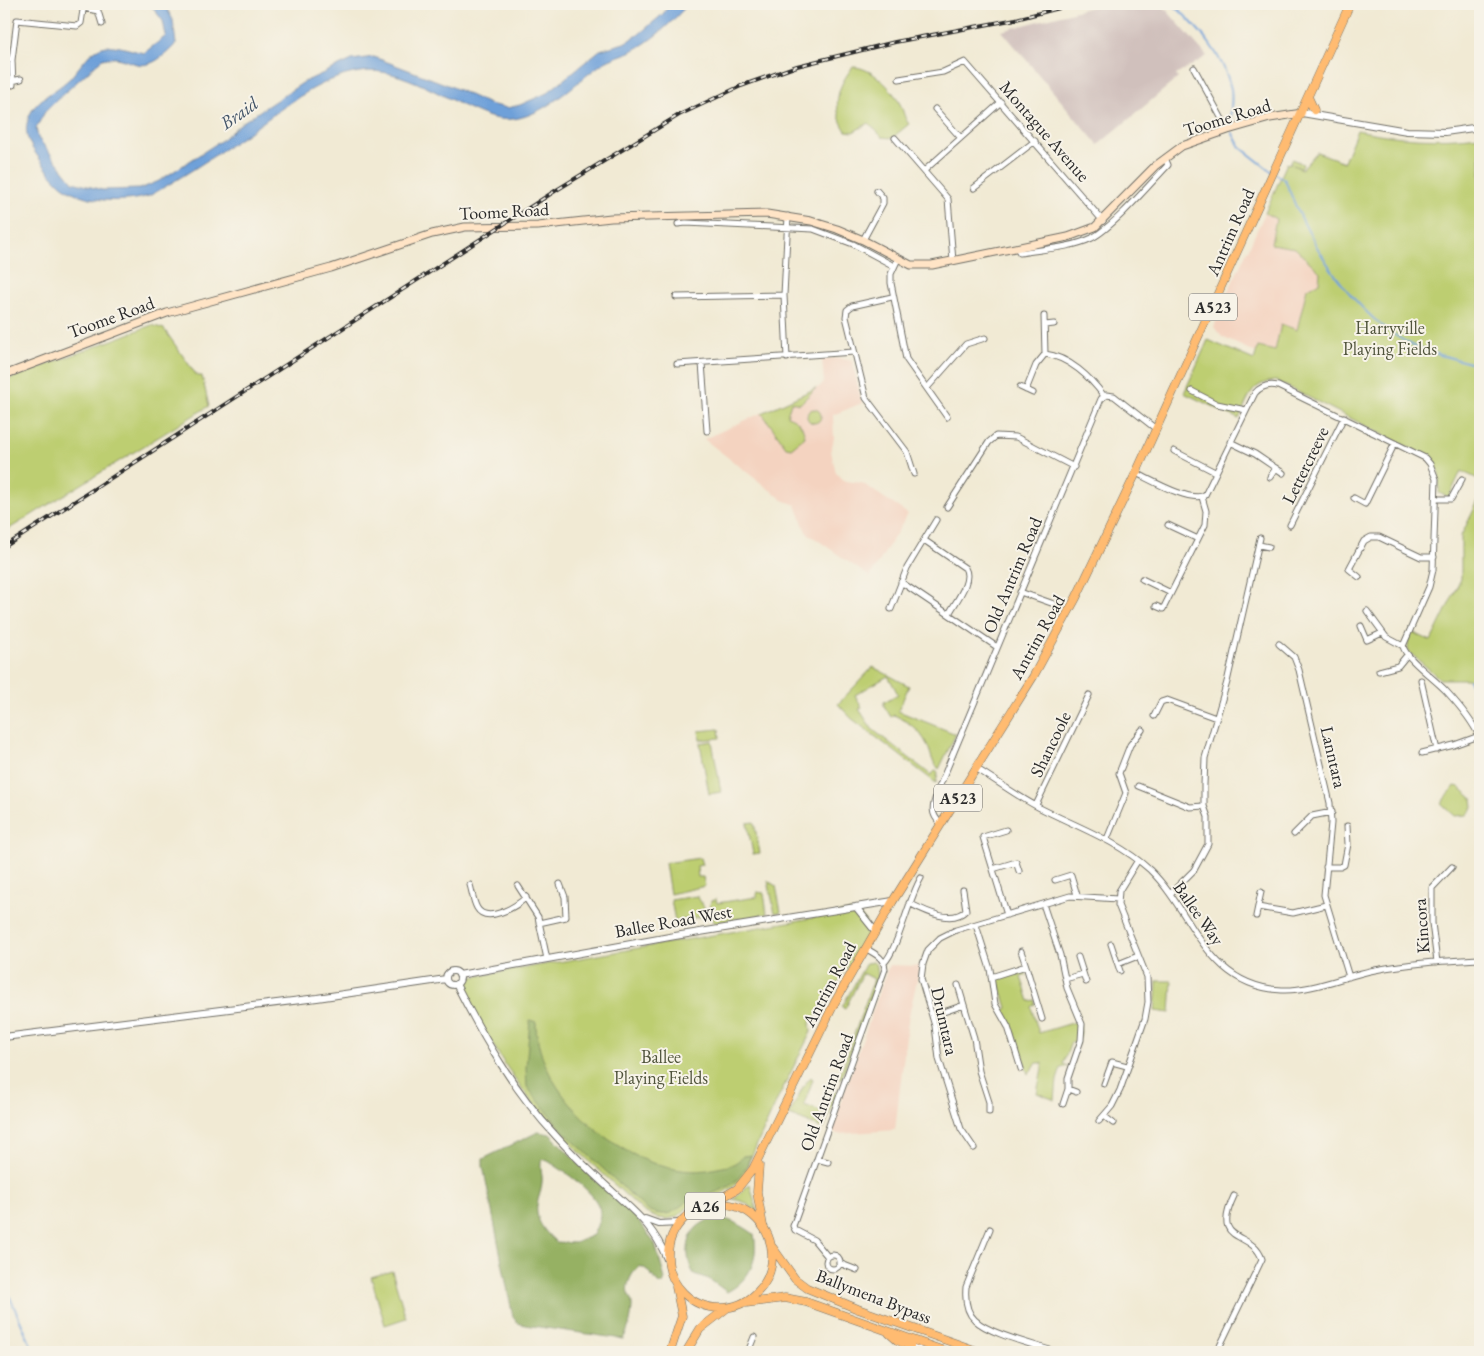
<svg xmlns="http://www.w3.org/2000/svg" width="1484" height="1356" font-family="'EB Garamond',serif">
<rect width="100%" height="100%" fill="#f7f3e8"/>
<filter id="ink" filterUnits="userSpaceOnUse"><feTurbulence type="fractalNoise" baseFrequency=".02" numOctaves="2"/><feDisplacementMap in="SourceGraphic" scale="10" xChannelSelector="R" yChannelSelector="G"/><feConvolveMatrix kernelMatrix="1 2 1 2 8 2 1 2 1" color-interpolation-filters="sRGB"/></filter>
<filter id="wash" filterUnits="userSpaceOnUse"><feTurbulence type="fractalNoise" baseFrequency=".0096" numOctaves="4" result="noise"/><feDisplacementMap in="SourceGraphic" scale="20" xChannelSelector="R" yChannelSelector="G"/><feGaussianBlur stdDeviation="1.12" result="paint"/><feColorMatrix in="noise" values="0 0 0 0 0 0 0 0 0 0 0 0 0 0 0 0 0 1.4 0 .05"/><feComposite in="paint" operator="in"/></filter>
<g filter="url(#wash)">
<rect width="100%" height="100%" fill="#f1ead4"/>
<!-- built -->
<path fill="#f4d3c0" d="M 1265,213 L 1276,219 L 1295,248 L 1321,272 L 1319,283 L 1307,288 L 1288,368 L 1222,337 L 1214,327 L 1227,294 Z
M 838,358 L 852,361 L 862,403 L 833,415 L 834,438 L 831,451 L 836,473 L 845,481 L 862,483 L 908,514 L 870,577 L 806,532 L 796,505 L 783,500 L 704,439 L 821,386 L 824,382 L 822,359 Z
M 889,965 L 920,966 L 908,1020 L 895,1130 L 838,1134 L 830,1132 Z"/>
<!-- industrial -->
<path fill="#d0c0bc" d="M 1102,4 L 1161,4 L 1207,56 L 1176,75 L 1178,78 L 1098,145 L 1002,31 Z"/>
<!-- green -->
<path fill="#bdce71" stroke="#747c4e" d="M 853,67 C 872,67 893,89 901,106 C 904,113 904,118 909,124 L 892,138 L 882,137 L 869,123 L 853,132 L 846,131 C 831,108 837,86 853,67 Z
M 1357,130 C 1399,139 1438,141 1480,136 L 1480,480 L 1461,471 L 1449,497 L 1439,493 L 1439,473 L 1432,459 L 1276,381 C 1251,382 1248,399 1239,419 L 1184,393 L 1208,340 L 1254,360 L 1258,347 L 1275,351 L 1281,324 L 1297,330 L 1307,288 L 1319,283 L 1320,272 L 1295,248 L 1271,244 L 1276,219 L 1265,213 L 1287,163 L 1290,164 L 1292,159 L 1303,164 L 1301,168 L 1293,165 L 1302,169 L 1317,152 L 1344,162 Z
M 152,325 L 164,329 L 197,376 L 202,376 L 209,406 L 4,532 L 4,381 Z
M 816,388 L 800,404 L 791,402 L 787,416 C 797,419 804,426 805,437 L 791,448 L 786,447 L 762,413 Z
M807 416a7 7 0 1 1 14 0a7 7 0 1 1-14 0Z
M 1480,497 L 1480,679 L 1440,679 L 1408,651 L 1408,640 L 1412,632 L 1431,641 L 1461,579 L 1461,536 Z
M 873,667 L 909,686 L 898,711 L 956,734 L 939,769 C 933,763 932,759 930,752 C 924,733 910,722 894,715 L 891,717 L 884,706 L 884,702 L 898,694 L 888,676 L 855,695 L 862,708 L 859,709 L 872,729 L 931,775 L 935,771 L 938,772 L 936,783 L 851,718 L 838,704 Z
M 719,729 L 720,738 L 700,740 L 699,731 Z
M 712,741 L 721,792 L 709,794 L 700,743 Z
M 1455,786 L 1459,787 L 1472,798 L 1473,808 L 1467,815 L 1455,816 L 1441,803 Z
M 754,822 L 760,853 L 753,854 L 747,823 Z
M 700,858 L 702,865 L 697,866 L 698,877 L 703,877 L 705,886 L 670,894 L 665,863 Z
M 768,881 L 776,886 L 781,912 L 775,913 Z
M 757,892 L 764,893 L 767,914 L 714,923 L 710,905 L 711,901 L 716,899 L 717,903 L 757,897 Z
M 697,896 L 704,907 L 706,916 L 675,921 L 671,900 Z
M 852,911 C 864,915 868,923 868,935 L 817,1015 L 810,1022 L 811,1032 L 780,1094 L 749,1162 L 746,1175 L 733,1187 L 721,1194 L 695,1201 L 677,1217 L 667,1219 L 657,1218 L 644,1212 L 560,1134 L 528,1097 L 504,1063 L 469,1004 L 466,993 L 468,982 L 472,977 Z
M 874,962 L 877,966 L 878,978 L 842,1078 L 838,1080 L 874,979 L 863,973 L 845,1009 L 842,1007 L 866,963 Z
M 1022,970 L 1027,975 L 1021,977 L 1029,1001 L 1035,1000 L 1035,1004 L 1031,1007 L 1039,1033 L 1079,1021 L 1081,1033 L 1077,1045 L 1071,1042 L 1063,1064 L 1068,1066 L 1061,1068 L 1057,1080 L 1055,1100 L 1037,1093 L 1043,1063 L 1037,1063 L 1028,1074 L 1014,1031 L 1003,1010 L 1007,1008 L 1000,985 L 996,986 L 997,979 Z
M 1157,981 L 1172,981 L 1170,1013 L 1155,1011 Z
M 811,1077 L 813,1079 L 804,1105 L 826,1113 L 835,1089 L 837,1093 L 824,1129 L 789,1115 L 804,1085 Z
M 750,1184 L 757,1211 L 744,1202 L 733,1199 Z
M 392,1271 L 406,1318 L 385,1325 L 371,1277 Z"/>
<!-- forest -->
<path fill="#96b163" stroke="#606e47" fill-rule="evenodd" d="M 530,1020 L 536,1022 C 535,1098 639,1185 713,1169 C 726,1166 734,1167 743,1156 L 751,1155 C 742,1179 732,1188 707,1195 C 702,1197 697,1197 692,1199 C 671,1210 673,1220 647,1210 L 563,1131 L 527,1087 L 526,1068 Z
M 538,1132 L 550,1134 L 589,1174 L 637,1219 L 655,1244 L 665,1279 L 663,1284 L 659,1284 L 646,1269 L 640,1266 C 633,1270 625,1285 628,1294 C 630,1298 632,1300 632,1305 C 632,1316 629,1329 623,1339 L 525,1325 L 518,1323 L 513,1317 L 483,1166 L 483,1159 ZM 542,1159 L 548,1161 C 562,1170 600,1194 600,1213 C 600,1220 596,1228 593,1235 L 575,1243 L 556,1242 C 545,1232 535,1221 537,1205 C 538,1197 542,1190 542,1182 C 543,1174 539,1166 542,1159 Z
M 713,1217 C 730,1219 740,1224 754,1234 C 759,1259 750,1280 727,1292 L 709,1279 L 694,1274 C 686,1261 685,1241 696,1228 C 700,1224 708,1220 713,1217 Z"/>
<!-- water -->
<path fill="#6ea0d9" stroke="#4c6682" d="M 150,4 L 164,4 L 173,20 L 176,44 C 166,54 152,68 137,64 C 124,61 117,55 102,59 L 46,110 L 36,128 L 38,138 L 73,182 L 102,190 L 140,189 L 159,181 L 222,140 L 240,124 L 304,82 L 352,60 L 374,57 L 448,85 L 489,104 L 507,108 L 520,105 L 547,93 L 600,50 L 624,43 L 638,35 L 663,14 L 670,4 L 688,4 C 672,23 652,41 630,52 C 620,56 608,59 599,66 C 568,88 531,132 487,116 C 449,103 402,65 360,72 C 318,78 282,109 248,133 C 216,155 183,177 149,196 C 124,203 86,203 64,187 C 54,180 46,168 39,158 C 31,147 23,135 28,120 C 33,100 54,93 68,80 C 82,67 91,43 114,46 C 124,47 134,51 144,53 L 166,36 L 163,21 Z"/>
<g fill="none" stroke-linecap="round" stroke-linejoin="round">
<!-- stream -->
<path stroke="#6ea0d9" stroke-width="2" d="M 1173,4 C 1198,28 1223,53 1231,89 C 1233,102 1229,115 1231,127
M 1232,132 L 1240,147 L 1272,172
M 1276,174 L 1285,180 C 1308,241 1353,317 1414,346 C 1434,355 1459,359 1480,366
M 1469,679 L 1480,710
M 4,1284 L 34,1352"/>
</g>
</g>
<g filter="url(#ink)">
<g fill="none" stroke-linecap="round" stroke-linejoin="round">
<!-- minor casing -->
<g stroke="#706e66" stroke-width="7">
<path id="minor" d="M 84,8 L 98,11 L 102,24
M 4,58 L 12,60
M 1194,68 L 1228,130
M 899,79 L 943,72 L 965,62 L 1103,221
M 12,81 L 21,79
M 13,85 L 12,60 L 17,20 L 77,26 L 81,23 L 84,4
M 935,109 L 960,137
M 895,138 L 948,199 L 953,261
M 925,170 L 1001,102
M 974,188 L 1035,141
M 678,224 L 686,223 L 813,229 L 853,244 L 894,266
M 863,240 L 883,203 L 883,198 L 877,191
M 1017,248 L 1020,253 C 1043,249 1071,248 1092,238 C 1114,226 1149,185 1168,165 L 1165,158
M 898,259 L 891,274 L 891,283 L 906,359 L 947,417
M 676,297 L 784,295
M 892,297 L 852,306 L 847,310 L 846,317 L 866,398 L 907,452 L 914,474
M 1044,316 L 1045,354
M 1045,325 L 1054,324
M 787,358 L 784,295 L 788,216
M 702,363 L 707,431
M 677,364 L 854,352
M 1020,387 L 1033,393
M 927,388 L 966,344 L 985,338
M 1026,390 L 1036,365 L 1045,354 C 1069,357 1090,377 1104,396
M 1192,391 L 1217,404 L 1246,410
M 1230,442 L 1255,454 L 1283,473
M 1174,451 L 1215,472
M 1136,473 C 1151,480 1190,503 1205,495 L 1255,393 C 1261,386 1269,384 1278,386 L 1425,458 L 1430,464 L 1436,479 L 1433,570 L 1429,587 L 1403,646
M 1270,477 L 1276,468
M 1354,498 L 1365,504 L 1395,443
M 1436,499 L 1451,499 L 1462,479
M 947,507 L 989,442 L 996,436 L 1016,437 L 1074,467
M 1168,525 L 1198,539
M 1290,525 L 1344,417
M 924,540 L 965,568 C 973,581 955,602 949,614
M 1259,545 L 1269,547
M 1359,577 L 1349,569 L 1364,541 L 1371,537 L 1379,537 L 1421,557 L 1434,557
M 1142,579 L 1171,593
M 901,582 L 997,647
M 1020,592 L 1054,604
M 1156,606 L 1163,609 L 1205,525 L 1206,511 L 1202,497
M 891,609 L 907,568 L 936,520
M 1367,611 L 1386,637 L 1403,646
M 1361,626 L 1367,640 L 1382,633
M 1279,644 L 1294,657 L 1299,670 L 1330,803 L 1331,823 L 1324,895 L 1349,977
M 1403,646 C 1405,658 1436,680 1446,691 C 1459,705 1472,720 1480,738
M 1379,671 L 1398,666 L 1407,655
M 1421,680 L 1437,750
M 1154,716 L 1161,702 L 1167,700 L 1216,718
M 1422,753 L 1454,745 L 1479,736
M 977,769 C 997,781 1017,796 1038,807 C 1077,827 1117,840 1150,870 C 1195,914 1205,986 1282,990 C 1313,991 1344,976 1375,970 C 1409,963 1445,961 1480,959
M 1138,786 L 1190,807 L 1204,806
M 1036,805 L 1089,695
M 941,824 C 929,813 933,805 938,790 L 1101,399 L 1106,395 L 1114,396 L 1156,429
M 1006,830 L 983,837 L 1007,915
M 1294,834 L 1312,816 L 1332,812
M 1107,839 L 1126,793 L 1119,773 L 1130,745 L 1142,730
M 1326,867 L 1340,867 L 1344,865 L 1348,844 L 1347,826
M 993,869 L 1016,862 L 1019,871
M 1055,880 L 1071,875 L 1077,895
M 470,885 C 472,891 473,901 477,908 C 486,924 517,907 526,897
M 518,886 L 538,917 L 547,959
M 1171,893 L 1194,870 L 1208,844 L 1208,817 L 1204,806 L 1204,785 L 1205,758 L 1227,682 L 1260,538
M 909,903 C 925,911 952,925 966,910 L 963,890
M 1043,904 L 1060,955 L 1067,988 L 1082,1024 L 1081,1040 L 1068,1078 L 1068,1089 L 1063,1104
M 1258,907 L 1293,913 L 1326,905
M 1256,916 L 1261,892
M 539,923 L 566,917 L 565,897 L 560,884
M 976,925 L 990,969 L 995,1004 L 1008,1027 L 1021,1069
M 1111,944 L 1120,971
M 1078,957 L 1086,982
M 1437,962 L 1432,923 L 1432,888 L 1452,867
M 884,963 C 898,949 908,900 921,878
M 1118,964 L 1138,956
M 1026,966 L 1042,1019
M 991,977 L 1026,966 L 1021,951
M 1065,979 L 1083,974
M 958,985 L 964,1005
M 932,1016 L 964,1005 L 974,1038 L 979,1071 L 989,1102 L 989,1112
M 1104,1084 L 1112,1062 L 1127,1066
M 1068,1089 L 1076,1092
M 1104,1116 L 1113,1123
M 1099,1121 L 1112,1106 L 1120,1090 L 1145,1019 L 1148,1002 L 1147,977 L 1118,905 L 1119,891 L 1138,860
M 974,1148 L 961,1129 L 939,1059 L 935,1026 L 921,979 L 923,964 L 928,950 L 940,938 L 956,930 L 1070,896 L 1118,899
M 817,1159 L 828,1162
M 990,1229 L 966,1287 C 965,1299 966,1312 975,1320 C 989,1334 1036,1345 1056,1352
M826 1262a7 7 0 1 1 14 0a7 7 0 1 1-14 0Z
M 828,1257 L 814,1240 L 795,1230 L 793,1226 L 885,969 C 884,957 875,954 865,948
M 839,1263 L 857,1270
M 910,1346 L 926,1352
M 748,1352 L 754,1337
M 1217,1352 L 1262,1259 C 1252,1229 1210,1246 1234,1196"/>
</g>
<!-- tertiary casing -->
<g stroke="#706e66" stroke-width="8">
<path id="tertiary" d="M 1302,113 L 1407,131 L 1445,132 L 1480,127
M 856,907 L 875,931
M446 978a7 7 0 1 1 14 0a7 7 0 1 1-14 0Z
M 459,975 L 675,936 L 893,901
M 456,984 C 484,1039 514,1091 556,1136 C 574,1156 593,1174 613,1192 C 637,1214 654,1227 667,1259
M 4,1037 L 317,998 L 446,979
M 645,1219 L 659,1224 L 679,1223"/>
</g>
<!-- secondary casing -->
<g stroke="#706e66" stroke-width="9">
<path id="secondary" d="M 4,375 L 167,313 L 331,268 L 432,234 L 465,227 L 538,226 L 611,218 L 767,214 L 811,221 L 837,229 L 863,240 L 911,265 L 932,265 L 1010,249 L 1068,237 L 1095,227 L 1155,166 L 1182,146 L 1228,130 L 1270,118 L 1302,113"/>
</g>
<!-- primary casing -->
<g stroke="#706e66" stroke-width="9">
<path id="primary" d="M 1308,97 L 1314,110
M 759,1165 L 757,1192 L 763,1226
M 709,1205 L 737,1189 L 753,1169 L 835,1002 L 893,901 L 1033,677 L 1076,598 L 1136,473 L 1350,4"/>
</g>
<!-- trunk casing -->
<g stroke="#706e66" stroke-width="9">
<path id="trunk" d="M668 1256a52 52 0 1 1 104 0a52 52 0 1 1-104 0Z
M 773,1248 L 795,1279 L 807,1288 L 858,1309 L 980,1352
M 746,1303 L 785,1298 L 806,1302 L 947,1352
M 889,1333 L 897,1340 L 910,1346
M 670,1352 L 682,1316 L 676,1287
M 686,1352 L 700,1329 L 727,1308"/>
</g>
<!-- minor -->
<use href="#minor" stroke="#fff" stroke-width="5"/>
<!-- tertiary -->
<use href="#tertiary" stroke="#fff" stroke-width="6"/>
<!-- secondary -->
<use href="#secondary" stroke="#ffe4c6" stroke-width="7"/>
<!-- primary -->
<use href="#primary" stroke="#ffbb71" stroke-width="8"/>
<!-- trunk -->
<use href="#trunk" stroke="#ffbb71" stroke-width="8"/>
<!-- rail casing -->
<g stroke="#2b2b2b" stroke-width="4">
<path id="rail" d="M 4,547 L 555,191 L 679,115 L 741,86 L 797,66 L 895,42 L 1016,19 L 1075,4"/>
</g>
<!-- rail -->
<use href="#rail" stroke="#f7f3e8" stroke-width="2" stroke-dasharray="5.5" stroke-linecap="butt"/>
</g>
</g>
<g text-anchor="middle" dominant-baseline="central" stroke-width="4" stroke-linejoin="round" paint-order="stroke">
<!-- shield labels -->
<g fill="#f7f3e8" stroke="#686764" stroke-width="1">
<rect x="1189" y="293.5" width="48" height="27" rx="4"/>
<rect x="934" y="784.5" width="48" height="27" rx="4"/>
<rect x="685" y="1192.5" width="40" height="27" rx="4"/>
</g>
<g font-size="16" font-weight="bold" fill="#2b2b2b">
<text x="1213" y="307">A523</text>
<text x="958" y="798">A523</text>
<text x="705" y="1206">A26</text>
</g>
<!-- street labels -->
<g font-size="18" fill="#2b2b2b" stroke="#f7f3e8">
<text transform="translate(1227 117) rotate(-17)">Toome Road</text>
<text transform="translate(1045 131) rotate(49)">Montague Avenue</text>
<text transform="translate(504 211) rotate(-3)">Toome Road</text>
<text transform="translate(1230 232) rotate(-66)">Antrim Road</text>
<text transform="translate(111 317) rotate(-20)">Toome Road</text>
<text transform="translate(1305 465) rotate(-64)">Lettercreeve</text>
<text transform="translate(1012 575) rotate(-67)">Old Antrim Road</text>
<text transform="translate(1037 637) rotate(-61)">Antrim Road</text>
<text transform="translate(1050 744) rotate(-64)">Shancoole</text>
<text transform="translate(1334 757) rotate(77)">Lanntara</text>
<text transform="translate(1199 913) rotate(55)">Ballee Way</text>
<text transform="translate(673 921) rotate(-10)">Ballee Road West</text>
<text transform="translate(1421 926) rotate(-94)">Kincora</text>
<text transform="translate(829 984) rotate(-62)">Antrim Road</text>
<text transform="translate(945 1021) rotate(77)">Drumtara</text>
<text transform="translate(826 1092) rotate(-70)">Old Antrim Road</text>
<text transform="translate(874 1296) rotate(21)">Ballymena Bypass</text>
</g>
<!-- park labels -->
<g font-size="18" fill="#50543c" stroke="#f7f3e8">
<text x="1390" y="327">Harryville<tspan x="1390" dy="21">Playing Fields</tspan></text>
<text x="661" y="1056">Ballee<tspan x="661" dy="21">Playing Fields</tspan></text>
</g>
<!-- water labels -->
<g font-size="19" font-style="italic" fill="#425468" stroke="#f7f3e8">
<text transform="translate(239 113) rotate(-35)">Braid</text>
</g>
</g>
<!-- margin -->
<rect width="1484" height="1356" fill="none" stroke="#f7f3e8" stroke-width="20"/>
</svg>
